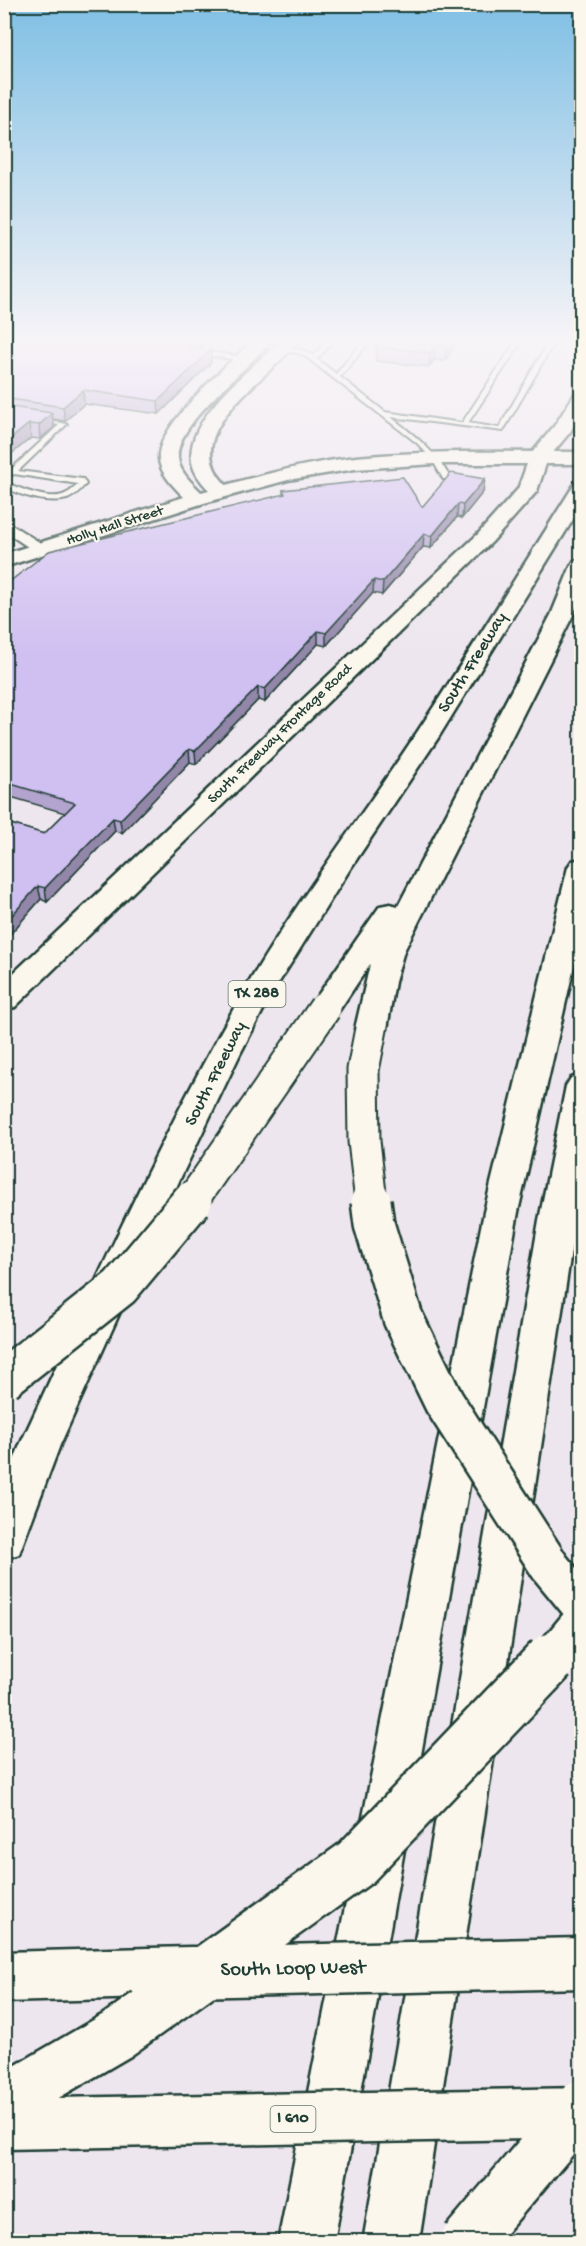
<svg xmlns="http://www.w3.org/2000/svg" width="586" height="2246" font-family="'Gochi Hand',sans-serif">
<rect width="100%" height="100%" fill="#eee6ee"/>
<filter id="ink" filterUnits="userSpaceOnUse"><feTurbulence type="fractalNoise" baseFrequency=".0167" numOctaves="2"/><feDisplacementMap in="SourceGraphic" scale="12" xChannelSelector="R" yChannelSelector="G"/><feConvolveMatrix kernelMatrix="1 2 1 2 8 2 1 2 1" color-interpolation-filters="sRGB"/></filter>
<g filter="url(#ink)">
<g fill="none" stroke-linecap="round" stroke-linejoin="round">
<!-- lane casing -->
<g stroke="#1f3d34" stroke-width="4">
<path id="lane" d="M 227,341 L 233,341 L 233,342 L 230,344 Z
M 327,341 L 334,341 L 317,359 L 336,374 L 363,341 L 370,341 L 340,377 L 385,412 L 462,423 L 516,341 L 522,341 L 468,423 L 499,428 L 549,341 L 555,341 L 503,431 L 391,417 C 416,437 433,449 450,477 L 446,479 L 443,479 L 432,459 L 417,443 L 302,354 L 254,346 L 257,344 L 304,350 L 313,356 Z
M 195,350 L 244,357 L 247,359 L 244,361 L 193,353 Z
M 38,418 L 67,424 L 18,471 L 83,479 L 86,484 C 81,489 74,497 67,499 C 47,504 22,496 4,487 L 4,482 C 20,488 51,503 67,493 C 71,491 75,487 78,484 L 14,474 L 10,476 L 6,474 L 59,425 L 36,421 L 36,419 Z"/>
</g>
<!-- street casing -->
<g stroke="#1f3d34" stroke-width="4">
<path id="street" d="M 4,520 L 47,547 L 50,550 L 47,553 L 37,553 L 4,531 Z"/>
</g>
<!-- secondary casing -->
<g stroke="#1f3d34" stroke-width="5">
<path id="secondary" d="M 252,341 L 270,341 C 249,370 175,422 178,458 C 179,472 192,483 201,492 L 209,490 C 201,482 194,473 192,462 C 184,418 253,368 280,341 L 298,341 C 271,378 174,432 226,485 C 269,473 312,462 356,457 C 431,450 506,452 582,452 L 582,464 L 546,464 L 537,491 L 492,542 L 15,1007 L 4,1010 L 4,982 L 478,534 L 518,489 L 527,464 L 435,464 L 355,469 L 288,480 L 204,503 L 4,567 L 4,554 L 184,497 C 174,487 160,473 159,459 C 156,426 229,364 252,341 Z"/>
</g>
<!-- highway casing -->
<g stroke="#1f3d34" stroke-width="5">
<path id="highway" d="M 582,391 L 582,412 L 570,432 L 545,462 L 531,462 L 528,458 L 531,454 L 555,425 L 576,392 Z
M 582,482 L 582,505 L 438,738 L 350,869 L 271,995 L 241,1052 L 180,1179 L 60,1445 L 19,1554 L 4,1559 L 4,1485 L 20,1445 C 89,1296 159,1138 241,996 C 293,906 357,823 414,737 C 468,655 520,571 572,488 L 575,484 Z
M 582,560 L 582,594 L 573,615 L 404,951 L 395,982 L 387,1029 L 382,1037 L 371,1040 L 360,1037 L 355,1029 L 370,964 L 336,1015 L 325,1019 L 314,1015 L 310,1008 L 314,1001 L 380,906 L 390,904 L 398,906 L 551,615 L 571,566 L 574,561 Z
M 582,859 L 582,931 L 518,1212 L 334,2242 L 278,2242 L 484,1212 L 568,867 L 572,861 Z
M 582,1074 L 582,1180 L 419,2242 L 363,2242 L 539,1220 L 566,1086 L 571,1078 Z
M 149,1948 L 167,1955 L 174,1973 L 167,1991 L 149,1998 L 4,2002 L 4,1952 Z"/>
</g>
<!-- lane -->
<use href="#lane" fill="#fbf7ec" fill-rule="evenodd"/>
<!-- street -->
<use href="#street" fill="#fbf7ec" fill-rule="evenodd"/>
<!-- secondary -->
<use href="#secondary" fill="#fbf7ec" fill-rule="evenodd"/>
<!-- highway -->
<use href="#highway" fill="#fbf7ec" fill-rule="evenodd"/>
<!-- highway-bridge-far2 casing -->
<g stroke="#1f3d34" stroke-width="35" stroke-linecap="butt">
<path id="highway-bridge-far2" d="M 371,1029 L 363,1070 L 364,1141 L 371,1202
M 191,1202 L 325,1008"/>
</g>
<!-- highway-bridge-far1 casing -->
<g stroke="#1f3d34" stroke-width="44" stroke-linecap="butt">
<path id="highway-bridge-far1" d="M 371,1201 L 374,1224 L 403,1318 L 444,1402 L 550,1567 L 582,1606
M 4,1379 L 120,1287 L 192,1201
M 550,1661 L 582,1622"/>
</g>
<!-- highway-bridge casing -->
<g stroke="#1f3d34" stroke-width="55" stroke-linecap="butt">
<path id="highway-bridge" d="M 149,1973 L 582,1963
M 4,2101 L 117,2035 L 356,1863 L 551,1659
M 4,2124 L 582,2113
M 466,2242 L 582,2105"/>
</g>
<!-- highway-bridge-far2 -->
<use href="#highway-bridge-far2" stroke="#fbf7ec" stroke-width="31"/>
<!-- highway-bridge-far1 -->
<use href="#highway-bridge-far1" stroke="#fbf7ec" stroke-width="39"/>
<!-- highway-bridge -->
<use href="#highway-bridge" stroke="#fbf7ec" stroke-width="50"/>
</g>
<!-- wall -->
<path fill="#b3a4cf" stroke="#1f3d34" stroke-width="1.5" d="M 4,341 L 208,341 L 200,349 L 211,350 L 211,363 L 159,414 L 84,404 L 65,421 L 53,419 L 54,427 L 40,439 L 31,438 L 4,460 Z
M 457,341 L 445,361 L 434,360 L 429,367 L 376,361 L 376,346 Z
M 283,490 L 422,507 L 483,492 L 462,518 L 457,517 L 431,548 L 423,547 L 382,595 L 373,593 L 326,646 L 318,644 L 265,702 L 258,700 L 196,764 L 190,762 L 122,833 L 115,831 L 47,902 L 41,899 L 4,941 L 4,822 L 44,834 L 65,813 L 4,795 L 4,586 L 283,495 Z"/>
<!-- shaded-wall -->
<path fill="#9286a9" stroke="#1f3d34" stroke-width="1.5" d="M 199,341 L 208,341 L 200,349 Z
M 449,341 L 457,341 L 445,361 L 446,347 Z
M 435,345 L 434,360 L 429,367 L 430,353 Z
M 211,350 L 211,363 L 159,414 L 158,401 Z
M 83,390 L 84,404 L 65,421 L 63,407 Z
M 52,413 L 54,427 L 40,439 L 39,425 Z
M 29,424 L 31,438 L 4,460 L 4,444 Z
M 485,479 L 483,492 L 462,518 L 463,505 Z
M 458,504 L 457,517 L 431,548 L 432,536 Z
M 424,534 L 423,547 L 382,595 L 383,582 Z
M 374,580 L 373,593 L 326,646 L 326,633 Z
M 318,631 L 318,644 L 265,702 L 265,689 Z
M 258,687 L 258,700 L 196,764 L 195,751 Z
M 189,749 L 190,762 L 122,833 L 120,820 Z
M 113,818 L 115,831 L 47,902 L 45,888 Z
M 38,886 L 41,899 L 4,941 L 4,924 Z"/>
<!-- building -->
<path fill="#d0bff1" stroke="#1f3d34" stroke-width="1.5" d="M 4,341 L 187,341 L 193,342 L 188,347 L 211,350 L 158,401 L 83,390 L 63,407 L 4,398 Z
M 380,341 L 449,341 L 446,347 L 435,345 L 430,353 L 376,346 Z
M 4,406 L 52,413 L 39,425 L 29,424 L 4,444 Z
M 451,473 L 485,479 L 463,505 L 458,504 L 432,536 L 424,534 L 383,582 L 374,580 L 326,633 L 318,631 L 265,689 L 258,687 L 195,751 L 189,749 L 120,820 L 113,818 L 45,888 L 38,886 L 4,924 L 4,822 L 44,834 L 75,803 L 4,782 L 4,586 L 49,551 L 285,494 L 283,490 L 403,477 L 422,507 Z"/>
</g>
<!-- sky -->
<linearGradient id="sky" x2="0" y2="1"><stop stop-color="#7fbfe4"/><stop offset="0.52" stop-color="#f7f4f7"/><stop offset="1" stop-color="#f7f4f7" stop-opacity="0"/></linearGradient>
<rect width="586" height="656" fill="url(#sky)"/>
<g text-anchor="middle" dominant-baseline="central" stroke-width="4.5" stroke-linejoin="round" paint-order="stroke">
<!-- far-street labels -->
<g font-size="15" fill="#1f3d34" stroke="#fbf7ec">
<text transform="translate(115 526) rotate(-18)">Holly Hall Street</text>
<text transform="translate(280 734) rotate(-44)">South Freeway Frontage Road</text>
</g>
<!-- shield labels -->
<g fill="#fbf7ec" stroke="#61756b" stroke-width="1.5">
<rect x="228.5" y="981" width="57" height="26" rx="4.5"/>
<rect x="270.5" y="2106" width="45" height="26" rx="4.5"/>
</g>
<g font-size="16" font-weight="bold" fill="#1f3d34">
<text x="257" y="994">TX 288</text>
<text x="293" y="2119">I 610</text>
</g>
<!-- street labels -->
<g font-size="18" fill="#1f3d34" stroke="#fbf7ec">
<text transform="translate(473 663) rotate(-58)">South Freeway</text>
<text transform="translate(216 1074) rotate(-63)">South Freeway</text>
</g>
<!-- near-street labels -->
<g font-size="21" fill="#1f3d34" stroke="#fbf7ec">
<text transform="translate(293 1970) rotate(-1)">South Loop West</text>
</g>
</g>
<!-- margin -->
<rect width="586" height="2246" fill="none" stroke="#fbf7ec" stroke-width="24"/>
<rect x="12" y="12" width="562" height="2222" fill="none" stroke="#1f3d34" stroke-width="2" filter="url(#ink)"/>
</svg>
